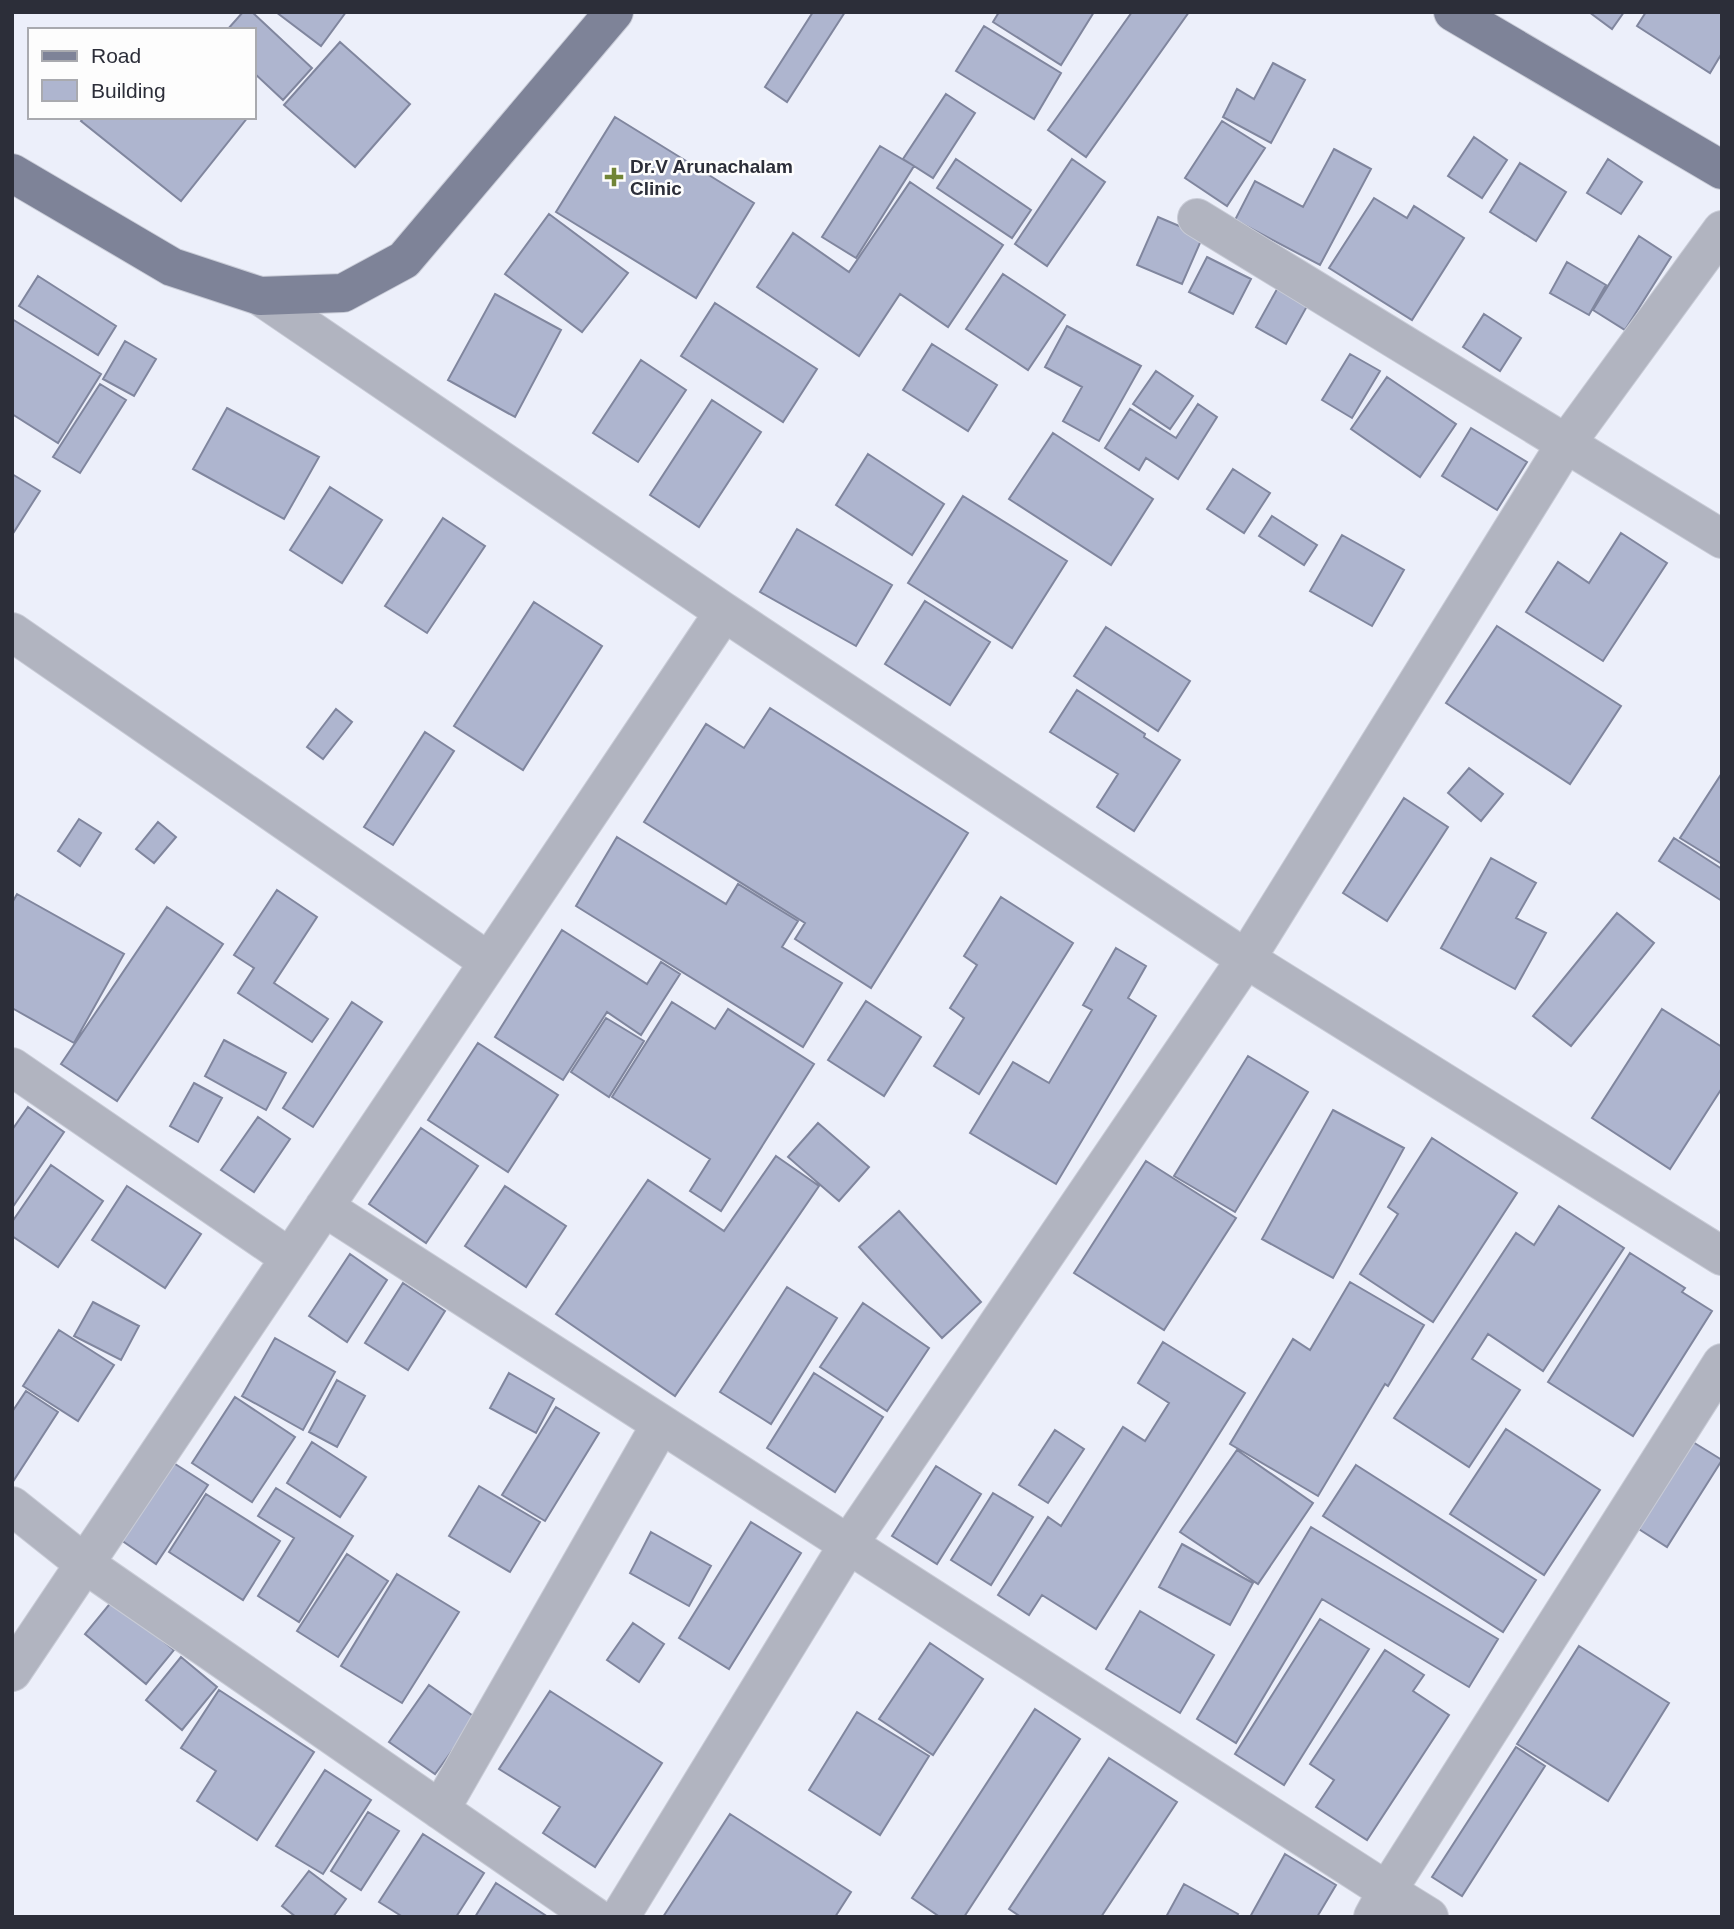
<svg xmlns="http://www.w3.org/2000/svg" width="1734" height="1929" font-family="Arial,sans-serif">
<rect width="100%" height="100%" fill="#eceffa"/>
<!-- building -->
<path fill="#aeb5cf" stroke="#80869e" stroke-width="2" d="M 243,12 L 252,12 L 312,68 L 283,100 L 254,73 L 254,30 L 227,30 Z
M 276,12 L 346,12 L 321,46 Z
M 813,12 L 845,12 L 787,102 L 765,87 Z
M 999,12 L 1094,12 L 1061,65 L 993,22 Z
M 1132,12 L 1189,12 L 1086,157 L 1048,130 Z
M 1589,12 L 1624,12 L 1612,29 Z
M 1646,12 L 1722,12 L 1722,53 L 1710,73 L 1637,26 Z
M 984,26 L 1061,73 L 1034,119 L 956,71 Z
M 340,42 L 410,104 L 355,167 L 284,105 Z
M 1273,63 L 1305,80 L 1271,143 L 1223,117 L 1237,89 L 1254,99 Z
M 946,94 L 975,113 L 933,178 L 903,159 Z
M 84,117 L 248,117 L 181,201 L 81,121 Z
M 615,117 L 754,203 L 696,298 L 556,212 Z
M 1222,121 L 1265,148 L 1227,206 L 1185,178 Z
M 1474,137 L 1507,160 L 1482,198 L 1448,176 Z
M 880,146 L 914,166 L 856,258 L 822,237 Z
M 1334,149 L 1371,169 L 1320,265 L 1235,220 L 1255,181 L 1303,207 Z
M 956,159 L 1031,210 L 1012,238 L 937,188 Z
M 1072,159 L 1105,182 L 1047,266 L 1015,244 Z
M 1608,159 L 1642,182 L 1621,214 L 1587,193 Z
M 1520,163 L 1566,192 L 1536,241 L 1490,212 Z
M 910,182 L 1003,245 L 948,327 L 900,294 L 859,356 L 757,287 L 793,233 L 849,272 Z
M 1374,198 L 1407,218 L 1414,206 L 1464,238 L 1412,320 L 1329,268 Z
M 549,214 L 628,273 L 582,332 L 505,274 Z
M 1158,217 L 1203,236 L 1182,284 L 1137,265 Z
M 1639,236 L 1671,257 L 1625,330 L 1593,310 Z
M 1207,257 L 1251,279 L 1233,314 L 1189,292 Z
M 1567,262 L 1606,285 L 1589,315 L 1550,293 Z
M 1003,274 L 1065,315 L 1028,370 L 966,329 Z
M 38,276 L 116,326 L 98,355 L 19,306 Z
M 1281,282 L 1311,299 L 1286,344 L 1256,327 Z
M 495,294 L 561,330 L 515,417 L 448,380 Z
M 715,303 L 817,369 L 783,422 L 681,356 Z
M 1484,314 L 1521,338 L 1500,371 L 1463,347 Z
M 12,319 L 101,374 L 58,443 L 12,414 Z
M 1067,326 L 1141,366 L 1099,441 L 1063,421 L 1082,387 L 1045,367 Z
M 125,341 L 156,359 L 134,396 L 103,379 Z
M 932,344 L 997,385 L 968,431 L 903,390 Z
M 1350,354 L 1380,371 L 1352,418 L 1322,400 Z
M 641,360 L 686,390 L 638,462 L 593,433 Z
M 1156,371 L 1193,396 L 1170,429 L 1133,404 Z
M 1387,377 L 1456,424 L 1420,477 L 1351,429 Z
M 100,384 L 126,400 L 80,473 L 53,457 Z
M 712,400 L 761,432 L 699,527 L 650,495 Z
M 1198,404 L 1217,417 L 1178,479 L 1146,458 L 1139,470 L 1105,448 L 1130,409 L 1176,438 Z
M 227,408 L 319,457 L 284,519 L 193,469 Z
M 1471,428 L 1527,462 L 1497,510 L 1442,476 Z
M 1053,433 L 1153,499 L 1111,565 L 1009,499 Z
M 868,454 L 944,504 L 912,555 L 836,505 Z
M 1233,469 L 1270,493 L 1244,533 L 1207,509 Z
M 12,474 L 40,491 L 12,535 Z
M 330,487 L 382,520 L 342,583 L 290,550 Z
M 963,496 L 1067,561 L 1012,648 L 908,583 Z
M 1272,516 L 1317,545 L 1304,565 L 1259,536 Z
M 443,518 L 485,546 L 427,633 L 385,606 Z
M 797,529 L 892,585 L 856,646 L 760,592 Z
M 1621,533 L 1667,563 L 1603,661 L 1526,612 L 1558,562 L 1589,583 Z
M 1342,535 L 1404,570 L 1372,626 L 1310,591 Z
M 925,601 L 990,642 L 950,705 L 885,664 Z
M 534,602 L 602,646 L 523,770 L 454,726 Z
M 1497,626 L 1621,706 L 1570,784 L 1446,703 Z
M 1106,627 L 1190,681 L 1158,731 L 1074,676 Z
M 1077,690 L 1145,734 L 1144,737 L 1180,760 L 1134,831 L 1097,807 L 1118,774 L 1050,732 Z
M 770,708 L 968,833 L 871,988 L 795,939 L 805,923 L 644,822 L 706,724 L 744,748 Z
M 336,709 L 352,722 L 323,759 L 307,747 Z
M 425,732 L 454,751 L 393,845 L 364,827 Z
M 1469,768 L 1503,794 L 1481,821 L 1448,793 Z
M 1722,773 L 1722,864 L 1680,838 Z
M 1404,798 L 1448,827 L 1387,921 L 1343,893 Z
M 79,819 L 101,833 L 80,866 L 58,851 Z
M 158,822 L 176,837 L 154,863 L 136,849 Z
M 617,837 L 726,904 L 738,884 L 798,921 L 782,947 L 842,983 L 803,1047 L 576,906 Z
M 1674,838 L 1722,869 L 1722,901 L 1659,861 Z
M 1491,858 L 1536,883 L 1516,918 L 1546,933 L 1515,989 L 1441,948 Z
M 277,890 L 317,917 L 274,983 L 328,1019 L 312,1042 L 238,993 L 254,968 L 234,955 Z
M 17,894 L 124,954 L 74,1043 L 12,1008 L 12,903 Z
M 1001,897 L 1073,943 L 979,1094 L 934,1066 L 964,1018 L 950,1008 L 977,965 L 964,956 Z
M 167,907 L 223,944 L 117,1101 L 61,1064 Z
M 1617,913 L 1654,943 L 1571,1046 L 1533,1016 Z
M 562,930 L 647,984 L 661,962 L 680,974 L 641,1035 L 607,1012 L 563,1080 L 495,1037 Z
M 1116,948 L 1146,966 L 1128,998 L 1156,1016 L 1056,1184 L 970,1133 L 1013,1062 L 1049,1083 L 1092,1010 L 1083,1005 Z
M 866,1001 L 921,1037 L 884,1096 L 828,1060 Z
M 352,1002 L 382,1022 L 313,1127 L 283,1108 Z
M 672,1002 L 715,1029 L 728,1009 L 814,1064 L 721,1211 L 690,1191 L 710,1159 L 612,1097 Z
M 1662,1009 L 1722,1047 L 1722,1088 L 1670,1169 L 1592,1118 Z
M 606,1018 L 644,1041 L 609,1097 L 571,1072 Z
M 224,1040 L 286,1073 L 266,1110 L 205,1076 Z
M 478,1043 L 558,1095 L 508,1172 L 428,1120 Z
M 1248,1056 L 1308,1092 L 1235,1212 L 1174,1176 Z
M 194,1083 L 222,1098 L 198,1142 L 170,1126 Z
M 28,1107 L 64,1132 L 12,1208 L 12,1130 Z
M 1333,1110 L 1404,1148 L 1333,1278 L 1262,1239 Z
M 258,1117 L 290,1139 L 254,1192 L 221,1170 Z
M 818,1123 L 869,1167 L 839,1201 L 788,1157 Z
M 421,1128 L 478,1166 L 426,1243 L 369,1204 Z
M 1432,1138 L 1517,1193 L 1433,1322 L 1360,1274 L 1398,1214 L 1388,1207 Z
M 776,1156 L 819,1186 L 675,1396 L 556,1314 L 648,1180 L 724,1231 Z
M 1146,1161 L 1236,1218 L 1164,1330 L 1074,1273 Z
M 51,1165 L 103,1201 L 58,1267 L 12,1236 L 12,1222 Z
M 127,1186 L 201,1234 L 165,1288 L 92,1240 Z
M 505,1186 L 566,1226 L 526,1287 L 465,1246 Z
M 1559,1206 L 1624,1248 L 1543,1371 L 1488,1334 L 1472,1359 L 1520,1390 L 1469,1467 L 1394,1418 L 1516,1233 L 1534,1245 Z
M 899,1211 L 981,1302 L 942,1338 L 859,1247 Z
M 1630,1253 L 1685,1288 L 1682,1292 L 1712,1311 L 1633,1436 L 1548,1382 Z
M 350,1254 L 387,1280 L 347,1342 L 309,1316 Z
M 1350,1282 L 1424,1325 L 1388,1386 L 1385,1384 L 1318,1496 L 1230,1444 L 1293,1339 L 1310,1350 Z
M 403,1283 L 445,1311 L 408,1370 L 365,1343 Z
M 787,1287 L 837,1318 L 771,1424 L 720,1392 Z
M 93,1302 L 139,1326 L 121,1360 L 74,1336 Z
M 863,1303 L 929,1348 L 887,1411 L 820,1367 Z
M 59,1330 L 114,1365 L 78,1421 L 23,1386 Z
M 275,1338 L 335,1372 L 303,1430 L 242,1396 Z
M 1163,1342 L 1245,1393 L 1096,1629 L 1042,1595 L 1029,1615 L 998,1595 L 1048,1517 L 1061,1526 L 1123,1427 L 1145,1441 L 1169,1403 L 1138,1383 Z
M 509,1373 L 554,1399 L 536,1433 L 490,1408 Z
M 814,1373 L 883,1417 L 835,1492 L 767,1448 Z
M 337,1380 L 365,1396 L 337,1447 L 309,1432 Z
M 26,1391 L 58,1412 L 12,1483 L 12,1412 Z
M 235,1397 L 295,1437 L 252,1502 L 192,1463 Z
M 556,1407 L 599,1433 L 545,1521 L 502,1495 Z
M 1506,1429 L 1600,1490 L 1544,1575 L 1450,1514 Z
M 1055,1430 L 1084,1449 L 1048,1503 L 1019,1485 Z
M 1688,1439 L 1722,1460 L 1667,1547 L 1634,1526 Z
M 312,1442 L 366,1477 L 340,1517 L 287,1483 Z
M 1237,1450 L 1313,1503 L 1258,1584 L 1180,1532 Z
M 172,1462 L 208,1485 L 156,1564 L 121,1540 Z
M 1356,1465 L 1536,1580 L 1503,1632 L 1323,1516 Z
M 936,1466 L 981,1494 L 937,1564 L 892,1536 Z
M 479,1486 L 540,1522 L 510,1572 L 449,1536 Z
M 276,1488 L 353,1536 L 299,1622 L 258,1596 L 294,1538 L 258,1516 Z
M 993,1493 L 1033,1517 L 991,1585 L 951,1560 Z
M 206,1494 L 280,1541 L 243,1600 L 169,1552 Z
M 751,1522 L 801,1553 L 729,1669 L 679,1638 Z
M 1311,1527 L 1498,1639 L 1469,1687 L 1322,1599 L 1236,1743 L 1197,1719 Z
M 651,1532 L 711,1566 L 689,1606 L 630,1573 Z
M 1182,1544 L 1253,1583 L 1230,1625 L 1159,1587 Z
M 347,1554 L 388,1581 L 338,1657 L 297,1631 Z
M 397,1574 L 459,1612 L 402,1703 L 341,1666 Z
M 113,1600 L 174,1650 L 146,1684 L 85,1634 Z
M 1140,1611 L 1214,1655 L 1180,1713 L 1106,1669 Z
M 1320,1619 L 1369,1649 L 1284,1785 L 1235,1754 Z
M 633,1623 L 664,1644 L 639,1682 L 607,1660 Z
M 930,1643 L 983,1679 L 933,1755 L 879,1719 Z
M 1579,1646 L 1669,1703 L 1608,1801 L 1517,1744 Z
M 1385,1650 L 1424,1675 L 1413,1691 L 1449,1715 L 1367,1840 L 1316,1807 L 1334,1780 L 1310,1764 Z
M 181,1657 L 217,1687 L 182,1730 L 146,1700 Z
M 429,1685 L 476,1718 L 435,1774 L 389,1742 Z
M 219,1690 L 314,1752 L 257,1840 L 197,1801 L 216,1771 L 181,1748 Z
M 550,1691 L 662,1763 L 595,1867 L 543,1833 L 560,1807 L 499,1769 Z
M 1035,1709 L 1080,1739 L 964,1917 L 940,1917 L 912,1898 Z
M 857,1712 L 929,1756 L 880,1835 L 809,1790 Z
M 1516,1747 L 1545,1766 L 1462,1896 L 1432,1877 Z
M 1109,1758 L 1177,1802 L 1101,1917 L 1021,1917 L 1009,1909 Z
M 325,1770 L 371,1800 L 323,1874 L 276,1846 Z
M 368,1812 L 399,1831 L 361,1890 L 331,1871 Z
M 730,1814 L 851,1892 L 835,1917 L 663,1917 Z
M 423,1834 L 484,1873 L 456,1917 L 403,1917 L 379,1902 Z
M 1285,1854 L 1336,1885 L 1317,1917 L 1250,1917 Z
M 309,1871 L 346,1899 L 333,1917 L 296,1917 L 282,1906 Z
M 496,1883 L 548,1917 L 475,1917 Z
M 1184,1884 L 1238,1914 L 1236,1917 L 1166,1917 Z"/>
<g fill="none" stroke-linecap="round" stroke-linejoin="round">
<!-- minor casing -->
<g stroke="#c9ccd7" stroke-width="40">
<path id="minor" d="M 1197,218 L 1722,539
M 260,296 L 724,612
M 12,632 L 489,962
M 12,1067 L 290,1258
M 324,1207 L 1387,1891 L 1722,1363
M 12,1506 L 85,1564 L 595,1917
M 12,1672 L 724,612 L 1246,959 L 1722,1256
M 440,1810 L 661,1424
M 620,1917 L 848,1545 L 1246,959 L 1565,445 L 1722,230
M 1373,1917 L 1387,1891 L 1429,1917"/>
</g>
<!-- major casing -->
<g stroke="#c9ccd7" stroke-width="40">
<path id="major" d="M 1453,12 L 1722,170
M 12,173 L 172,267 L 260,296 L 343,293 L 404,260 L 614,12"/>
</g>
<!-- minor -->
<use href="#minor" stroke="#b1b4c0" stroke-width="38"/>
<!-- major -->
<use href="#major" stroke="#7e8398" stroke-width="38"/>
</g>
<!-- markers -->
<path fill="#718536" stroke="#fdfdfd" stroke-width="2.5" d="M610.5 166.5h7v7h7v7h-7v7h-7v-7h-7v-7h7z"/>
<g text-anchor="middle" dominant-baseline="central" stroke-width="5" stroke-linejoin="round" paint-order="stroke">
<!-- poi labels -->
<g font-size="19" font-weight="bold" fill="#2c2e39" stroke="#fdfdfd" text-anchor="start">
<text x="630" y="166">Dr.V Arunachalam<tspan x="630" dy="22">Clinic</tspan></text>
</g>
</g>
<!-- border -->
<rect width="1734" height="1929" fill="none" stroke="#2c2e39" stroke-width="28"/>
<!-- legend -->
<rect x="28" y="28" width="228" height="91" fill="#fdfdfd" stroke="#a9aaaf" stroke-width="2"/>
<rect x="42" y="51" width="35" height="10" fill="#7e8398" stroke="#a9aaaf" stroke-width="2"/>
<text x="91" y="63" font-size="21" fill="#2c2e39">Road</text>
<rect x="42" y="80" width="35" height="21" fill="#aeb5cf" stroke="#a9aaaf" stroke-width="2"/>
<text x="91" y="98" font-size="21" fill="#2c2e39">Building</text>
</svg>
